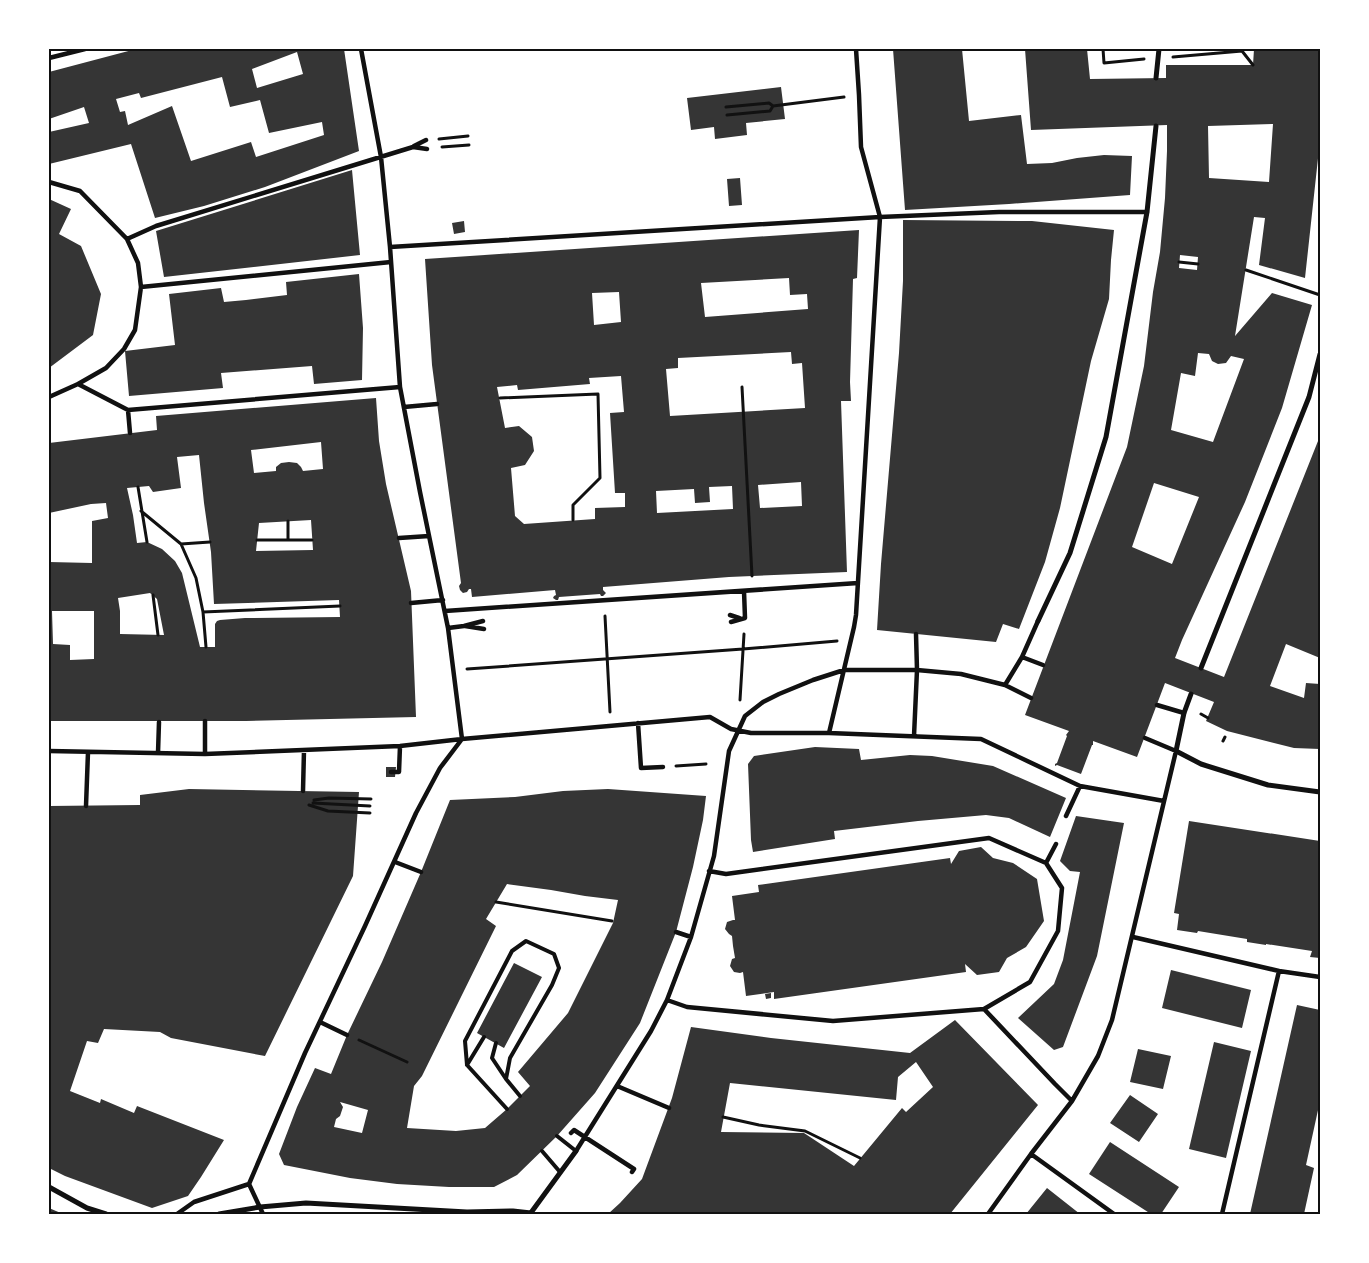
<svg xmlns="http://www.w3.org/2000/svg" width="1369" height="1263" font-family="Quicksand,sans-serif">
<rect width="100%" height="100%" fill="#fff"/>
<!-- building -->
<path fill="#353535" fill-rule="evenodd" d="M 136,49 L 344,49 L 359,151 L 265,187 L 204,206 L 155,218 L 131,144 L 49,164 L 49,132 L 89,123 L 84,107 L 49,119 L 49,72 ZM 297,52 L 303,74 L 257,88 L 252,69 ZM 222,77 L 230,107 L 260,100 L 269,133 L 322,122 L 324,135 L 256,157 L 251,142 L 191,161 L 172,106 L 128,125 L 125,111 L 120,112 L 116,99 L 139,93 L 141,98 Z
M 893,49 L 962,49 L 969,121 L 1021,115 L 1027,164 L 1052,163 L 1077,158 L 1104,155 L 1132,156 L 1130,195 L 1009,204 L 905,210 Z
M 1025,49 L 1087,49 L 1090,79 L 1166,78 L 1166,65 L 1253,65 L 1254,49 L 1320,49 L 1320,140 L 1305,278 L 1259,265 L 1265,218 L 1254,217 L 1235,336 L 1272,293 L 1312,305 L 1282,408 L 1245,502 L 1182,640 L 1175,658 L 1224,677 L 1320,436 L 1320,658 L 1286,644 L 1270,686 L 1304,698 L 1306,683 L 1320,684 L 1320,749 L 1294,748 L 1227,731 L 1206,721 L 1214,702 L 1165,683 L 1137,757 L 1093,741 L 1093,745 L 1092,745 L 1081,774 L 1057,765 L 1055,766 L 1055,764 L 1057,763 L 1067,736 L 1066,735 L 1069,731 L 1025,715 L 1127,447 L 1144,366 L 1153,292 L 1160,252 L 1165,198 L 1167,151 L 1167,125 L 1031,130 ZM 1273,124 L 1269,182 L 1209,178 L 1208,126 ZM 1180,255 L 1198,257 L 1197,270 L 1179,268 ZM 1198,353 L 1209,354 L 1212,361 L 1218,364 L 1226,363 L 1231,356 L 1244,359 L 1213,442 L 1171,430 L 1181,373 L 1195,376 ZM 1154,483 L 1199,497 L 1172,564 L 1132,547 Z
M 781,87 L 785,119 L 746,123 L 747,135 L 715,139 L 714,127 L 691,130 L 687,98 Z
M 352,170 L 360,255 L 164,277 L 156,231 Z
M 740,178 L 742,205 L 729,206 L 727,179 Z
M 49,199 L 71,209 L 59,234 L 81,246 L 101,294 L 93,335 L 49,368 Z
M 903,220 L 1032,221 L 1114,230 L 1111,260 L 1109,299 L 1091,361 L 1060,508 L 1045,562 L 1019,629 L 1003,624 L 996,642 L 877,630 L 881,564 L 899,353 L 903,281 Z
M 464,221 L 465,232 L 454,234 L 452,223 Z
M 859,230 L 857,278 L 853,279 L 850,382 L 851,401 L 841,401 L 847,572 L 729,577 L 603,587 L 603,590 L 606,593 L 603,596 L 601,596 L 600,594 L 559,597 L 558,600 L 556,600 L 553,598 L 554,596 L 556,595 L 555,590 L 472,597 L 471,589 L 469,589 L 467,592 L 463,593 L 460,590 L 459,586 L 461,583 L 432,365 L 425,259 ZM 789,278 L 790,295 L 807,294 L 808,309 L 705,317 L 701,283 ZM 619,292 L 621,322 L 594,325 L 592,293 ZM 791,352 L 792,364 L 802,363 L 805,408 L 670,416 L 666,369 L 678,368 L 678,358 ZM 621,376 L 624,412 L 610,413 L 615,493 L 625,493 L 625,507 L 595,508 L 595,519 L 524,524 L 515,516 L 511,468 L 525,465 L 534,451 L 532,437 L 519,426 L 505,428 L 497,387 L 517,385 L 518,390 L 590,384 L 589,378 ZM 801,482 L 802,506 L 760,508 L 758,485 ZM 732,486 L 733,509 L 657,513 L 656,491 L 694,489 L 695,503 L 710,502 L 709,487 Z
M 359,274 L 363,328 L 362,380 L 314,384 L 312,366 L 221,373 L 223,388 L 129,396 L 125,351 L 175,345 L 169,294 L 221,288 L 224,302 L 246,300 L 287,295 L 286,282 Z
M 376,398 L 379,441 L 386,484 L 411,591 L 416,717 L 246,721 L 49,721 L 49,562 L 92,563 L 92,521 L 108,518 L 106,503 L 91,504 L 49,513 L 49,443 L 157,430 L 156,416 ZM 321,442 L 323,469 L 303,471 L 301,467 L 297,463 L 289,462 L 281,463 L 276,467 L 276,471 L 254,473 L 251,450 ZM 199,455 L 204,503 L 211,552 L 214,604 L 339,600 L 340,617 L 245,618 L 220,620 L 217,621 L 215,624 L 215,647 L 200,647 L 182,573 L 175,561 L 162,549 L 147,542 L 137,543 L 133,515 L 127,488 L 149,486 L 153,492 L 181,488 L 177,457 ZM 311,520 L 313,550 L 256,551 L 259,523 ZM 150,593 L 157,599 L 164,635 L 120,634 L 120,611 L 118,598 ZM 52,611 L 94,611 L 94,659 L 70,660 L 70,645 L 53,644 Z
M 815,747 L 859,749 L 861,760 L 910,755 L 932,756 L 993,766 L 1066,798 L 1050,837 L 1009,818 L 986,815 L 918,821 L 834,831 L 835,839 L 753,852 L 751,840 L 748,764 L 754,756 Z
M 386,767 L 396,767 L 395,777 L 386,777 Z
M 189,789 L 359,792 L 353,876 L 265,1056 L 171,1038 L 160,1032 L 104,1029 L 98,1043 L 87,1041 L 70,1091 L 100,1103 L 101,1099 L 134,1113 L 137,1106 L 224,1140 L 201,1177 L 188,1196 L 152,1208 L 65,1176 L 49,1168 L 49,806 L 140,805 L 140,795 Z
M 608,789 L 706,796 L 703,820 L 693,867 L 676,932 L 640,1023 L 595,1093 L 557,1136 L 517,1175 L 494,1187 L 449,1187 L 397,1184 L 350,1178 L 284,1165 L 279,1154 L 297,1107 L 315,1068 L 331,1074 L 347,1035 L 382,962 L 421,872 L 450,800 L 515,797 L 563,791 ZM 507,884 L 551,890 L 585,896 L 618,900 L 613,923 L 568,1013 L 518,1072 L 530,1086 L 507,1109 L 485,1128 L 456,1131 L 407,1128 L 414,1086 L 422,1076 L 496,926 L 486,919 ZM 340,1102 L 368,1110 L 362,1133 L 334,1127 L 336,1119 L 340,1116 L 343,1107 Z
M 1076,816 L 1124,823 L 1097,956 L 1063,1047 L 1054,1050 L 1018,1018 L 1054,984 L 1063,960 L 1080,872 L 1070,871 L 1060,861 Z
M 1189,821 L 1320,841 L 1320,958 L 1310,957 L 1312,951 L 1266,944 L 1266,945 L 1247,942 L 1247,939 L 1198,931 L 1197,933 L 1177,930 L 1179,914 L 1174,913 Z
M 981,847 L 993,858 L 1013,863 L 1037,879 L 1044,921 L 1026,947 L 1007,958 L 999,972 L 977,975 L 965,964 L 966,972 L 774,999 L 774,992 L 746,996 L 743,972 L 740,973 L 734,972 L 730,966 L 732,959 L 735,958 L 733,946 L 732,936 L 729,934 L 725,929 L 727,922 L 733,920 L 735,920 L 732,896 L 759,892 L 758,885 L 950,858 L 951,864 L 959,851 Z
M 514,963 L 542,977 L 504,1048 L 477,1033 Z
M 1171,970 L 1251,990 L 1242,1028 L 1162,1008 Z
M 771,993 L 771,998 L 766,999 L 765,994 Z
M 1297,1005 L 1320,1010 L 1320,1101 L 1306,1165 L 1314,1168 L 1304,1214 L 1250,1214 Z
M 955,1020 L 1038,1105 L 950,1214 L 608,1214 L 620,1203 L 642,1179 L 672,1098 L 691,1027 L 771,1038 L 910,1053 ZM 916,1062 L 933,1087 L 906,1112 L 902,1108 L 854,1166 L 804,1133 L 721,1132 L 730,1083 L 896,1100 L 898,1077 Z
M 1214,1042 L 1251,1051 L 1226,1158 L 1189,1149 Z
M 1138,1049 L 1171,1056 L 1163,1089 L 1130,1082 Z
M 1130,1095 L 1158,1114 L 1139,1142 L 1110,1123 Z
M 1110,1142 L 1179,1187 L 1161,1214 L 1151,1214 L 1089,1174 Z
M 1047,1188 L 1080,1214 L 1026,1214 Z
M 49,1208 L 63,1214 L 49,1214 Z"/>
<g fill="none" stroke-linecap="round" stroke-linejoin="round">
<!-- path -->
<path stroke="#111" stroke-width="3" d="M 1103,49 L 1104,63 L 1144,59
M 1242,51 L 1253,65
M 1173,57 L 1242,51 L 1242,49
M 726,107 L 769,103 L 773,106 L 844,97
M 727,115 L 770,111 L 773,106
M 439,139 L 468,136
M 442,147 L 469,145
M 1179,262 L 1198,264
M 1246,270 L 1320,295
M 742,387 L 752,576
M 500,398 L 598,394 L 600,478 L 573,505 L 573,520
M 138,487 L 147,542
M 141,511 L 181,544 L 196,578 L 203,612 L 206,647
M 257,540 L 312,540
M 288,540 L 288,521
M 181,544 L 210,542
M 153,595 L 158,635
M 203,612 L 340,606
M 605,616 L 610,712
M 467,669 L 743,649 L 837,641
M 740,700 L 744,634
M 1201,714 L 1208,718
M 1223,741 L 1225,737
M 676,766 L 706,764
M 314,800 L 329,798 L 371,799
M 313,803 L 370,806
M 309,805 L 328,811 L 370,813
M 496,902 L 612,921
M 359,1040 L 407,1062
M 723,1117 L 759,1125 L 805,1131 L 860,1158"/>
<!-- service -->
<path stroke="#111" stroke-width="4" d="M 496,1043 L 492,1058 L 506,1079
M 467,1065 L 484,1037
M 507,1109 L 467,1065 L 465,1041 L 512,951 L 526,941 L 554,954 L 559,968 L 552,985 L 510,1058 L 506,1079 L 520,1096
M 557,1136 L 576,1151
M 542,1151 L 560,1172"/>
<!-- pedestrian -->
<path stroke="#111" stroke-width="4.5" d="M 361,49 L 381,157 L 390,247 L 400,387 L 420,492 L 448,628 L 462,739
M 49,58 L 85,49
M 414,146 L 426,140
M 49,182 L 80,191 L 127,239 L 138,263 L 141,287 L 135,330 L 124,349 L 106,368 L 78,384 L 49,397
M 127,239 L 156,226 L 413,147 L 427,149
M 390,247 L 880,217 L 999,212 L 1147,212
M 141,287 L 391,262
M 78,384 L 128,410 L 400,387
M 404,407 L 437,404
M 128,410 L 130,433
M 399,538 L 429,536
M 411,603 L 443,600
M 445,611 L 858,583
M 730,615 L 739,618
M 731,622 L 745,618 L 744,591
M 465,626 L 484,629
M 448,628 L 464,626 L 483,621
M 1022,657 L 1043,665
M 1005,685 L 1022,657 L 1038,621
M 1157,705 L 1184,713
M 638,723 L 641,768 L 663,767
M 829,733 L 854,627 L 856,615 L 880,217 L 861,147 L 859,95 L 856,49
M 914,736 L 917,670 L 916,634
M 49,751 L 205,754 L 400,746 L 462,739 L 710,717 L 731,729 L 751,733 L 829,733 L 981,739 L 1080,786 L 1164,801
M 158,753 L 159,722
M 205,754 L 205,721
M 391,772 L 399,772 L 400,746
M 303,791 L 304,750
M 86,806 L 88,752
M 1066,816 L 1080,786
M 395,862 L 421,872
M 709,871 L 726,874 L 989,838 L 1046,863
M 676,932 L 691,937
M 1133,937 L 1279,971 L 1320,977
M 667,1000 L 687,1007 L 833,1021 L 984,1009 L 1030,982 L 1058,931 L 1062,888 L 1046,863 L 1056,844
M 984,1009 L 1055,1084 L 1072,1101
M 320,1022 L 347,1035
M 617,1086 L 669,1108
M 571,1133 L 574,1130 L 634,1169 L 632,1172
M 576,1151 L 651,1031 L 667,1000 L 691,937 L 714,856 L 729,751 L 745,716 L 763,702 L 779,694 L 813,680 L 844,670 L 917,670 L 961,674 L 1005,685 L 1031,698
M 1031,1154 L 1114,1214
M 177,1214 L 194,1202 L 249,1184
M 263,1214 L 249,1184 L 305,1053 L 365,926 L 416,813 L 440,768 L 462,739
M 988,1214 L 1031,1154 L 1072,1101 L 1098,1056 L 1112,1020 L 1176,751 L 1145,738
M 1222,1214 L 1279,971"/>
<!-- minor -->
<path stroke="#111" stroke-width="5" d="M 1156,78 L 1159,49
M 1038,621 L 1070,553 L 1106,437 L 1147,212 L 1156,126
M 1201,668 L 1309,397 L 1320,354
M 1191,694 L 1184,713 L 1176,751 L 1201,764 L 1268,785 L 1320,792
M 49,1187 L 87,1208 L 106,1214
M 219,1214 L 260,1207 L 306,1203 L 467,1212 L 513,1211 L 531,1213
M 530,1214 L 576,1151"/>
</g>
<!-- border -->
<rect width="1369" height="1263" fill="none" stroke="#ffffff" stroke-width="100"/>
<rect x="50" y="50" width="1269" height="1163" fill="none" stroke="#111" stroke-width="2"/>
</svg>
